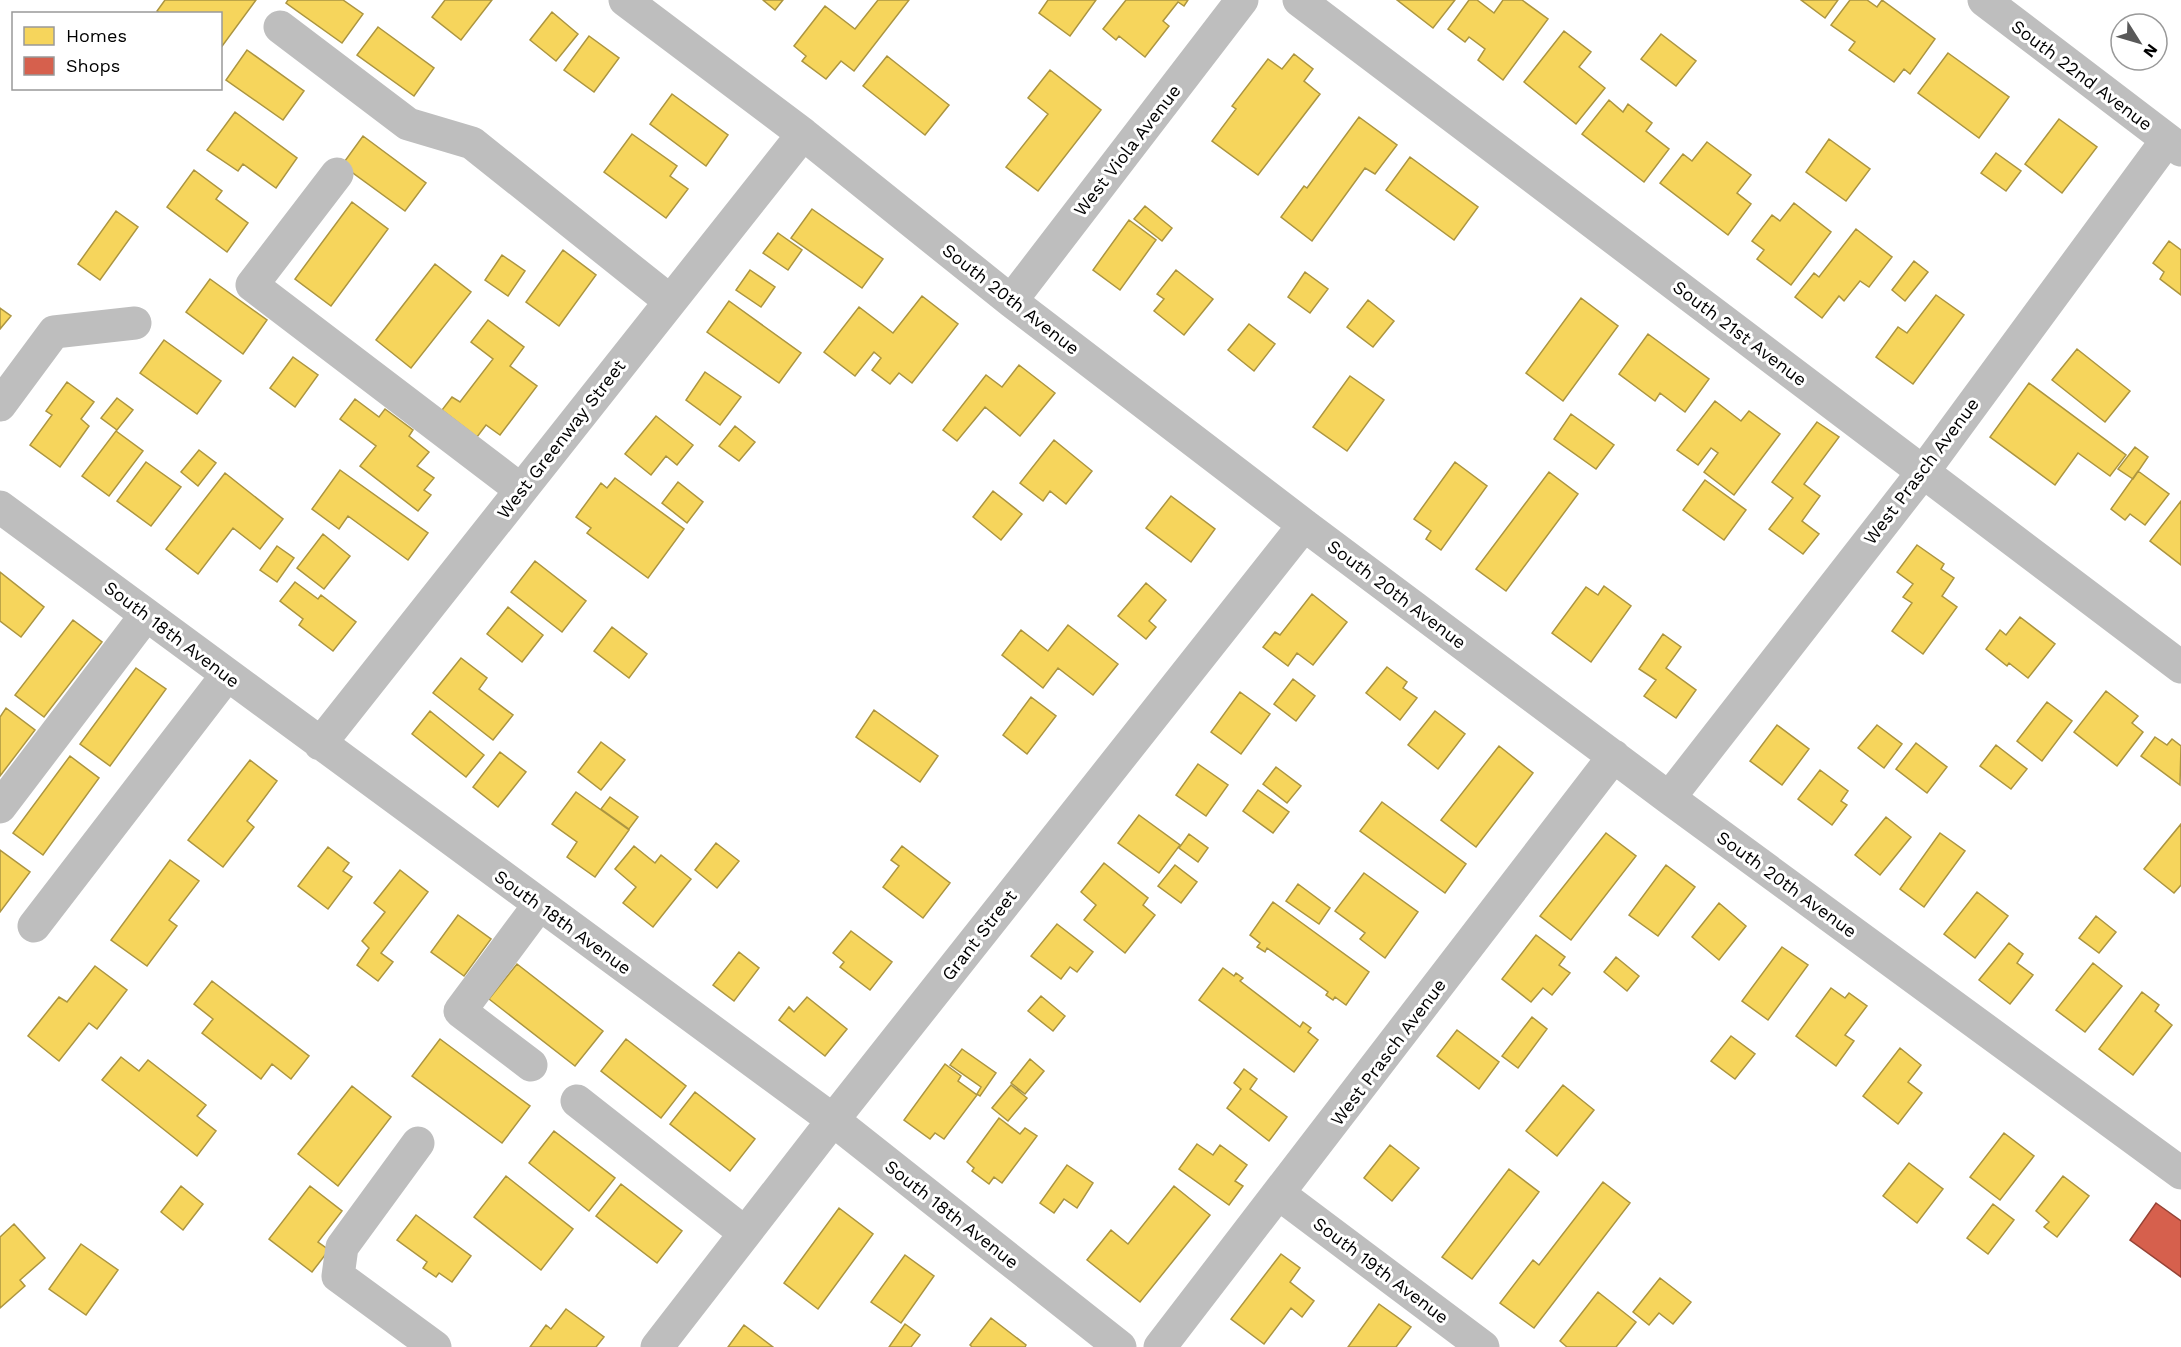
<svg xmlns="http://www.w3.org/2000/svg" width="2181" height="1347" font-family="'Work Sans',sans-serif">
<rect width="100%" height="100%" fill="#fff"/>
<!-- homes -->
<path fill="#f6d55c" stroke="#ac9540" stroke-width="1.5" d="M 165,0 L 256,0 L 220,49 L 220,14 L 161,14 L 157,11 Z
M 288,0 L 343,0 L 363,14 L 342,43 L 286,3 Z
M 445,0 L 492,0 L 461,40 L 432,17 Z
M 763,0 L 783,0 L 775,10 Z
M 878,0 L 909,0 L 854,71 L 841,61 L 826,79 L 802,61 L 806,56 L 794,46 L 825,6 L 855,29 Z
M 1048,0 L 1096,0 L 1070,36 L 1039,13 Z
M 1126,0 L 1188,0 L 1184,6 L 1178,2 L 1163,21 L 1169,26 L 1145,57 L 1119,36 L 1116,40 L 1103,29 Z
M 1397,0 L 1455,0 L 1433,28 Z
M 1469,0 L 1477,0 L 1494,13 L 1503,0 L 1522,0 L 1548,19 L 1503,80 L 1478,60 L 1485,49 L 1469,37 L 1465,42 L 1448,29 Z
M 1801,0 L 1838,0 L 1825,18 Z
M 1850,0 L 1867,0 L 1877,7 L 1882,0 L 1935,39 L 1910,74 L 1904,69 L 1894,82 L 1849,50 L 1855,42 L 1831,25 Z
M 552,12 L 578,34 L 556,61 L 530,40 Z
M 378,27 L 434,68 L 414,96 L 357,55 Z
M 1564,31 L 1591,52 L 1579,67 L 1605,88 L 1576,124 L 1524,82 Z
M 1661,34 L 1696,61 L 1676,86 L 1641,59 Z
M 589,36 L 619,58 L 594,92 L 564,70 Z
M 247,50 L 304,91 L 283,120 L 226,80 Z
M 1948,53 L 2009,97 L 1979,138 L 1918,93 Z
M 1294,54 L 1313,69 L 1304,81 L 1320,94 L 1258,175 L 1212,141 L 1236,109 L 1232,106 L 1268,59 L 1282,69 Z
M 887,56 L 949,105 L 925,135 L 863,86 Z
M 1050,70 L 1101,110 L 1038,191 L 1006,167 L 1048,114 L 1028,98 Z
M 672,94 L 728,135 L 706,166 L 650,124 Z
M 1609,100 L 1623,112 L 1628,104 L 1652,123 L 1646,131 L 1669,149 L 1644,182 L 1582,134 Z
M 235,112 L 297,158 L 276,188 L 243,164 L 238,171 L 207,150 Z
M 1359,117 L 1397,145 L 1375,174 L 1365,168 L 1312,241 L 1281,217 L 1304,186 L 1307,188 Z
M 2059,119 L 2097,147 L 2062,193 L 2025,164 Z
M 632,134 L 677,166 L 670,176 L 688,189 L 666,218 L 604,172 Z
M 363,136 L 426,183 L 405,211 L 342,165 Z
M 1829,139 L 1870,169 L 1846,201 L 1806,172 Z
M 1707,142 L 1751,175 L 1737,193 L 1751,204 L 1728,235 L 1660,183 L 1683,154 L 1692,161 Z
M 1996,153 L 2021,171 L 2006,191 L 1981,173 Z
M 1410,157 L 1478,207 L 1454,240 L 1386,190 Z
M 194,170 L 222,191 L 216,199 L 248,223 L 227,252 L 167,207 Z
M 352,202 L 388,229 L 331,306 L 295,279 Z
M 1794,203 L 1831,232 L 1791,285 L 1757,259 L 1764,250 L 1752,241 L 1772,215 L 1780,221 Z
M 1145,206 L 1172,228 L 1162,241 L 1134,219 Z
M 812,209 L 883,259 L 862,288 L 791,238 Z
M 116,211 L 138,227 L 100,280 L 78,264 Z
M 1129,220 L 1156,240 L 1120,290 L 1093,270 Z
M 1856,229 L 1892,257 L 1869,287 L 1860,281 L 1844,301 L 1839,296 L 1822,318 L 1795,297 L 1814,273 L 1819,277 Z
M 778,233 L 802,250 L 788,270 L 763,253 Z
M 2169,241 L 2181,250 L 2181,295 L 2160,279 L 2164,272 L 2153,263 Z
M 563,250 L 596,275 L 559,326 L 526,302 Z
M 502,255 L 525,271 L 508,296 L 485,280 Z
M 1914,261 L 1928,272 L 1905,301 L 1892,290 Z
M 435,264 L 471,292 L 411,368 L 376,340 Z
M 750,270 L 775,287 L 761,307 L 736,290 Z
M 1176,270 L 1213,299 L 1184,335 L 1154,311 L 1164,299 L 1157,294 Z
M 1305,272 L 1328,289 L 1310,313 L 1288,297 Z
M 210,279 L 267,320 L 243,354 L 186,312 Z
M 1936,295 L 1964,315 L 1913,384 L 1876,357 L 1898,327 L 1907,333 Z
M 922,296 L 958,324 L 912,383 L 899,373 L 890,384 L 872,370 L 881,358 L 874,352 L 855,376 L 824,352 L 859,307 L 893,333 Z
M 1581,298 L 1618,326 L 1563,401 L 1526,373 Z
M 1368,300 L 1394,321 L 1373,347 L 1347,327 Z
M 729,301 L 801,353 L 779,383 L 707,332 Z
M 0,308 L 11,316 L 0,329 Z
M 488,320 L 524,347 L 510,366 L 537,386 L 500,435 L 486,425 L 477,437 L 442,410 L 452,397 L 460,402 L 493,359 L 471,342 Z
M 1249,324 L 1275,344 L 1254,371 L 1228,350 Z
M 1648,334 L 1709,379 L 1685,412 L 1660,393 L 1655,401 L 1619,374 Z
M 164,340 L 221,381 L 197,414 L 140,373 Z
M 2077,349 L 2130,391 L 2105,422 L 2052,380 Z
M 293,357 L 318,375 L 295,407 L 270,388 Z
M 1019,365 L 1055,393 L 1020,436 L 985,407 L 957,441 L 943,430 L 986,375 L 1002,387 Z
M 705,372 L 741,397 L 720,425 L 686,400 Z
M 1350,376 L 1384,400 L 1347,451 L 1313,427 Z
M 67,382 L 94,402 L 81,419 L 89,426 L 60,467 L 30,445 L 52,415 L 46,411 Z
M 2029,383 L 2126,455 L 2110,476 L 2078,453 L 2055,485 L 1990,437 Z
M 117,398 L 133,410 L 117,430 L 101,418 Z
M 355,399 L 379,417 L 385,409 L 413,430 L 409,436 L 429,452 L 417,466 L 434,478 L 424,490 L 431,495 L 418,511 L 360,466 L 376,446 L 340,419 Z
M 1715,401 L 1741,421 L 1749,411 L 1780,434 L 1734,495 L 1704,472 L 1718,453 L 1711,448 L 1698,465 L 1677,450 Z
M 1571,414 L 1614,445 L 1596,469 L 1554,439 Z
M 656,416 L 693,445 L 677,465 L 666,456 L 651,475 L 625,454 Z
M 1817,422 L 1839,437 L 1804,484 L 1820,496 L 1802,521 L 1819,534 L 1803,554 L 1769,529 L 1793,498 L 1772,482 Z
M 735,426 L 755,442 L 739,461 L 719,446 Z
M 116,431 L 143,451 L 109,496 L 82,476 Z
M 1054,440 L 1092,471 L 1066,504 L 1050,491 L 1043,501 L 1020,483 Z
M 2135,447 L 2148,457 L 2133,479 L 2118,469 Z
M 199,450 L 216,463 L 198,486 L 181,472 Z
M 146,462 L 181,487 L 151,526 L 117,501 Z
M 1455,462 L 1487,486 L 1441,550 L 1426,539 L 1431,531 L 1414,519 Z
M 340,470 L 428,533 L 408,560 L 348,516 L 339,529 L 312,509 Z
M 2138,471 L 2169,494 L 2145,525 L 2130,514 L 2125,520 L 2111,509 Z
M 1549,472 L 1578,494 L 1506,591 L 1476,569 Z
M 225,473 L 283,519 L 260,549 L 233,528 L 198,574 L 166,549 Z
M 615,478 L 684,529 L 648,578 L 587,533 L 591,528 L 576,517 L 601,483 L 607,488 Z
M 1705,480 L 1746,510 L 1724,540 L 1683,510 Z
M 678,482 L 703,502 L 687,523 L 662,503 Z
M 993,491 L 1022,514 L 1001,540 L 973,517 Z
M 1171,496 L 1215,529 L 1191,562 L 1146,528 Z
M 2181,501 L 2181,565 L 2150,541 Z
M 323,534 L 350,556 L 324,589 L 297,568 Z
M 1917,545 L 1944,564 L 1941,569 L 1954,578 L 1942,596 L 1957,607 L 1923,654 L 1892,631 L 1912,603 L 1903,597 L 1913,584 L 1897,572 Z
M 277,546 L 294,558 L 277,582 L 260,570 Z
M 535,561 L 586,601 L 562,632 L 511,592 Z
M 0,572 L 44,607 L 21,637 L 0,621 Z
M 295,582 L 318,599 L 321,595 L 356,622 L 333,651 L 299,625 L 303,619 L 280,601 Z
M 1146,583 L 1166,600 L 1149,621 L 1156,627 L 1146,639 L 1118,616 Z
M 1604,586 L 1631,606 L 1591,662 L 1552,633 L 1586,587 L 1598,595 Z
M 1312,594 L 1347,622 L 1313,665 L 1297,653 L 1288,666 L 1263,647 L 1275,632 L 1280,635 Z
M 508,607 L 543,635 L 522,662 L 487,634 Z
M 2020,617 L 2055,644 L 2028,678 L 2009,663 L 2007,666 L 1986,649 L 2000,630 L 2006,635 Z
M 73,620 L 102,642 L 44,717 L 15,695 Z
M 1068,625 L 1118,664 L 1093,695 L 1058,668 L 1043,688 L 1002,655 L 1021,630 L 1048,651 Z
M 612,627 L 647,654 L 629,678 L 594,651 Z
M 1663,634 L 1681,647 L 1666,668 L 1696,690 L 1676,718 L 1644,696 L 1656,680 L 1639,669 Z
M 461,658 L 487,678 L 479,689 L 513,715 L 493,740 L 433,693 Z
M 1387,667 L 1407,682 L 1403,688 L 1417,698 L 1400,720 L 1366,693 Z
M 136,668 L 166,689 L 110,766 L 80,744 Z
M 1293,679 L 1315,696 L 1296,721 L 1274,704 Z
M 2106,691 L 2138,716 L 2132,723 L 2143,732 L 2117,766 L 2074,732 Z
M 1240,692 L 1270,714 L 1241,754 L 1211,732 Z
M 1031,697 L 1056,716 L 1027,754 L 1003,735 Z
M 2047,702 L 2072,721 L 2042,761 L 2017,741 Z
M 6,708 L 35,730 L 0,776 L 0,717 Z
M 874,710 L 938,756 L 920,782 L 856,737 Z
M 430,711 L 484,755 L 466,777 L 412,734 Z
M 1435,711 L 1465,734 L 1438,769 L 1408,745 Z
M 1777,725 L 1809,749 L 1782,785 L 1750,761 Z
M 1877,725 L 1902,744 L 1884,768 L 1858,748 Z
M 2155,737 L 2167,745 L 2172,739 L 2181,746 L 2180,785 L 2141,756 Z
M 601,742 L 625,760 L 601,790 L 578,772 Z
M 1916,743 L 1947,767 L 1927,793 L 1896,769 Z
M 1996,745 L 2027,769 L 2011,789 L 1980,766 Z
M 1499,746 L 1533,773 L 1476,847 L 1441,820 Z
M 500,752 L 526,772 L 498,807 L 473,787 Z
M 70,756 L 99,778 L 43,855 L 13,833 Z
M 250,760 L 277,781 L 247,821 L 254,827 L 223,867 L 188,840 Z
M 1198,764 L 1228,785 L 1206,816 L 1176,795 Z
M 1276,767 L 1301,786 L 1287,803 L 1263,784 Z
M 1820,770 L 1848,791 L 1841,801 L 1847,805 L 1832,825 L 1798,799 Z
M 1258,790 L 1289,812 L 1273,833 L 1243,811 Z
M 576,792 L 629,830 L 595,877 L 567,857 L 577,842 L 552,824 Z
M 610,797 L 638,817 L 629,829 L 601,809 Z
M 1382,802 L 1466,864 L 1445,893 L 1360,831 Z
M 1139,815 L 1180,845 L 1159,873 L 1118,843 Z
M 1886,817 L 1911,837 L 1880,875 L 1855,855 Z
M 2181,824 L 2181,885 L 2174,893 L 2144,869 Z
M 1606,833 L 1636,856 L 1571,940 L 1540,916 Z
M 1940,833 L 1965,851 L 1924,907 L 1900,889 Z
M 1189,834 L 1208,848 L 1198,862 L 1179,848 Z
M 716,843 L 739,861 L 717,888 L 695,870 Z
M 634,846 L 655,863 L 661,855 L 691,879 L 653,927 L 623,903 L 636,887 L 615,869 Z
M 902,846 L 950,883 L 923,918 L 883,887 L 899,866 L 891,860 Z
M 328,847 L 349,863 L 343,871 L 352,877 L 328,909 L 298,886 Z
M 0,850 L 30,872 L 0,912 Z
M 170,860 L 199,881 L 169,920 L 177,926 L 147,966 L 111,940 Z
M 1104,863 L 1148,898 L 1143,905 L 1155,915 L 1125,953 L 1084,920 L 1096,905 L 1081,892 Z
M 1175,865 L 1197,882 L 1181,903 L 1158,886 Z
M 1666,865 L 1695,887 L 1658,936 L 1629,915 Z
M 400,870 L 428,892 L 381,953 L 393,962 L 378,981 L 357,965 L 369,948 L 362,941 L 385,912 L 374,903 Z
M 1364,873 L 1418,912 L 1385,958 L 1360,939 L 1365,933 L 1335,911 Z
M 1298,884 L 1330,908 L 1319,924 L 1286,901 Z
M 1977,892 L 2008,916 L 1975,958 L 1944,934 Z
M 1273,902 L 1369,972 L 1346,1005 L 1335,997 L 1333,1000 L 1326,995 L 1328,992 L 1267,948 L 1265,952 L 1257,947 L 1260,943 L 1250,935 Z
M 1719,903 L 1746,926 L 1719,960 L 1692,937 Z
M 458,915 L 491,939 L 464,976 L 431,952 Z
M 2096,916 L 2116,932 L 2099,953 L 2079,938 Z
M 1057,924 L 1093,952 L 1077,972 L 1070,967 L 1061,979 L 1031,956 Z
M 851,931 L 892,962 L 870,990 L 840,967 L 844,962 L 833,953 Z
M 1536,935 L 1565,957 L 1559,965 L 1570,973 L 1552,995 L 1543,988 L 1531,1002 L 1502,979 Z
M 2009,943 L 2023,954 L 2017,963 L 2033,975 L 2010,1004 L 1979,980 Z
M 1782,947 L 1808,965 L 1768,1020 L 1742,1001 Z
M 739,952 L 759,968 L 734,1001 L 713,985 Z
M 1616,957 L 1639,976 L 1627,991 L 1604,972 Z
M 2093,963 L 2122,986 L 2085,1032 L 2056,1010 Z
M 517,964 L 603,1031 L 575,1066 L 489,999 Z
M 95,966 L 127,990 L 97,1029 L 89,1023 L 59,1061 L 28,1036 L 59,997 L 67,1002 Z
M 1223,968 L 1234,976 L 1236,973 L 1243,978 L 1240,981 L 1300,1027 L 1303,1022 L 1311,1028 L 1308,1032 L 1318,1040 L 1294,1072 L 1199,1000 Z
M 212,981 L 309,1056 L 291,1079 L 272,1064 L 261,1079 L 202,1033 L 213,1019 L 194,1004 Z
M 1831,988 L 1845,998 L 1849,993 L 1867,1006 L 1845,1035 L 1854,1041 L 1836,1066 L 1796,1036 Z
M 2142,992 L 2159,1005 L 2155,1011 L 2172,1025 L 2133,1075 L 2099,1049 Z
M 1041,996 L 1065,1016 L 1053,1031 L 1028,1011 Z
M 807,997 L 847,1029 L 825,1056 L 779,1020 L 789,1007 L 794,1012 Z
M 1532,1017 L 1547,1029 L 1518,1068 L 1502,1056 Z
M 1457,1030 L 1499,1062 L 1479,1089 L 1437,1056 Z
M 1731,1036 L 1755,1054 L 1735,1079 L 1711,1061 Z
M 440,1039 L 530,1106 L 502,1143 L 412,1076 Z
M 626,1039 L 686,1086 L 661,1118 L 601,1071 Z
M 1900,1048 L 1921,1065 L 1908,1082 L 1922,1093 L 1898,1124 L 1863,1096 Z
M 962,1049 L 996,1073 L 980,1096 L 977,1094 L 981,1087 L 950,1065 Z
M 121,1057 L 139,1071 L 148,1060 L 206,1105 L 197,1116 L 216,1131 L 197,1156 L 102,1080 Z
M 1030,1059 L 1044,1071 L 1025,1094 L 1011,1083 Z
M 945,1064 L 961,1076 L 958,1081 L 977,1095 L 944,1139 L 935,1133 L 930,1139 L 904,1120 Z
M 1244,1069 L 1257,1079 L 1250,1089 L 1287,1117 L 1269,1141 L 1227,1108 L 1241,1089 L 1234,1083 Z
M 1011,1085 L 1027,1098 L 1008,1121 L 992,1108 Z
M 1563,1085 L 1594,1110 L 1557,1156 L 1526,1131 Z
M 352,1086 L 391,1117 L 338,1186 L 298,1154 Z
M 695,1092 L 755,1139 L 730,1171 L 670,1124 Z
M 999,1118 L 1020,1134 L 1025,1128 L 1037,1136 L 1002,1183 L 994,1177 L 989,1184 L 972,1171 L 974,1168 L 967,1162 Z
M 554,1131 L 615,1178 L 589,1211 L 529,1163 Z
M 2004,1133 L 2034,1156 L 2000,1200 L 1970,1177 Z
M 1197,1144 L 1213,1155 L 1220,1145 L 1247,1165 L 1235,1181 L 1243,1186 L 1229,1205 L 1179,1169 Z
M 1390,1145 L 1419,1168 L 1392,1201 L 1364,1178 Z
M 1909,1163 L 1943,1189 L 1917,1223 L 1883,1196 Z
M 1067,1165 L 1093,1183 L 1077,1208 L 1064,1199 L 1054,1213 L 1040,1203 Z
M 1509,1169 L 1539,1192 L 1472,1279 L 1442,1257 Z
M 506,1176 L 573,1229 L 541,1270 L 474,1217 Z
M 2063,1176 L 2089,1196 L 2057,1237 L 2044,1227 L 2049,1222 L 2036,1211 Z
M 1603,1182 L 1630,1203 L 1534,1328 L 1500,1303 L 1533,1260 L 1539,1265 Z
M 621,1184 L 682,1231 L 657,1263 L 596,1216 Z
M 181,1186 L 203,1204 L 183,1230 L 161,1212 Z
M 310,1186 L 342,1211 L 318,1242 L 329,1250 L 312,1272 L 269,1239 Z
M 1174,1186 L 1210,1215 L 1140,1302 L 1087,1260 L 1111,1230 L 1128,1244 Z
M 1993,1204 L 2014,1220 L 1988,1254 L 1967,1238 Z
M 839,1208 L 873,1234 L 818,1309 L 784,1283 Z
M 416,1215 L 471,1256 L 452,1282 L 439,1273 L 436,1277 L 423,1268 L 427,1262 L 397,1240 Z
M 14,1224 L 45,1258 L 20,1280 L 25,1286 L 0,1308 L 0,1237 Z
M 81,1244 L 118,1270 L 86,1315 L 49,1289 Z
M 1281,1254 L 1300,1268 L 1290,1282 L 1314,1301 L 1302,1317 L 1291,1308 L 1264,1344 L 1231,1319 Z
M 905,1255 L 934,1276 L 901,1323 L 871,1302 Z
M 1660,1278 L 1691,1302 L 1673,1324 L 1659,1313 L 1649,1325 L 1633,1312 Z
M 1598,1292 L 1636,1322 L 1616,1347 L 1567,1347 L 1560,1341 Z
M 1379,1304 L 1411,1327 L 1396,1347 L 1348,1347 Z
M 566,1309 L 604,1337 L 596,1347 L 530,1347 L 546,1325 L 551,1329 Z
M 991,1318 L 1026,1345 L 1025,1347 L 972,1347 L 970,1345 Z
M 905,1324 L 920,1335 L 911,1347 L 889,1347 Z
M 744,1325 L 773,1347 L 728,1347 Z"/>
<!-- shops -->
<path fill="#d6604d" stroke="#964336" stroke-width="1.5" d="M 2156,1203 L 2181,1221 L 2181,1277 L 2130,1240 Z"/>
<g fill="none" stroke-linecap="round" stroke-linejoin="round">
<!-- minor -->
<path stroke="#bebebe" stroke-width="33" d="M 625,0 L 803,134 L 1011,301 L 1304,525 L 1669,798 L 2181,1173
M 1299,0 L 2181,667
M 1984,0 L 2181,150
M 280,27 L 408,124 L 472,143 L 670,301
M 337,174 L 252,285 L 521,490
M 1011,301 L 1242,0
M 0,405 L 54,332 L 135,323
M 0,507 L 833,1120 L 1120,1347
M 320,744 L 803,134
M 1669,798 L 1923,472 L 2167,140
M 0,807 L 146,615
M 34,926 L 227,675
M 531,1065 L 460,1011 L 539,905
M 577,1101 L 745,1233
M 418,1143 L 342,1247 L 338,1276 L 435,1347
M 1279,1194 L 1483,1347
M 657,1347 L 833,1120 L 1304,525
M 1160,1347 L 1614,756"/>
</g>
<g text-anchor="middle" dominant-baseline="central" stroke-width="6" stroke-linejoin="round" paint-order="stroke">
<!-- street labels -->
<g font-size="18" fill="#000" stroke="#fff">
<text transform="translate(2082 75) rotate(37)">South 22nd Avenue</text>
<text transform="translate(1127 150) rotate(-52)">West Viola Avenue</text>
<text transform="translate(1011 299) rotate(38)">South 20th Avenue</text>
<text transform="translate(1740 333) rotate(37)">South 21st Avenue</text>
<text transform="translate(561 439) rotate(-52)">West Greenway Street</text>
<text transform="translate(1921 471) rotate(-53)">West Prasch Avenue</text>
<text transform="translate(1397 594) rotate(37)">South 20th Avenue</text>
<text transform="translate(172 634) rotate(37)">South 18th Avenue</text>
<text transform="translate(1787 884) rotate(36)">South 20th Avenue</text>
<text transform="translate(563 922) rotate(36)">South 18th Avenue</text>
<text transform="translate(979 935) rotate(-52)">Grant Street</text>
<text transform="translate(1388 1052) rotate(-53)">West Prasch Avenue</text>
<text transform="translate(952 1214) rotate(38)">South 18th Avenue</text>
<text transform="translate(1381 1270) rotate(37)">South 19th Avenue</text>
</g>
</g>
<!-- legend -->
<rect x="12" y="12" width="210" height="78" fill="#ffffff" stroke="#999999" stroke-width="1.5"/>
<rect x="24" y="27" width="30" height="18" fill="#f6d55c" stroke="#999999" stroke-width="1.5"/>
<text x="66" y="42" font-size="18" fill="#000000">Homes</text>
<rect x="24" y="57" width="30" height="18" fill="#d6604d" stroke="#999999" stroke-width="1.5"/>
<text x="66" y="72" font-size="18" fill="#000000">Shops</text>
<!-- north arrow -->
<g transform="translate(2139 42) rotate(127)"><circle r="28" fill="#ffffff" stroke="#999999" stroke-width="1.5"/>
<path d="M0-4.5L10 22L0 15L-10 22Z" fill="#595959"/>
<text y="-9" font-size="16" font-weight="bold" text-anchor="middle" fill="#000000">N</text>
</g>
</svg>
